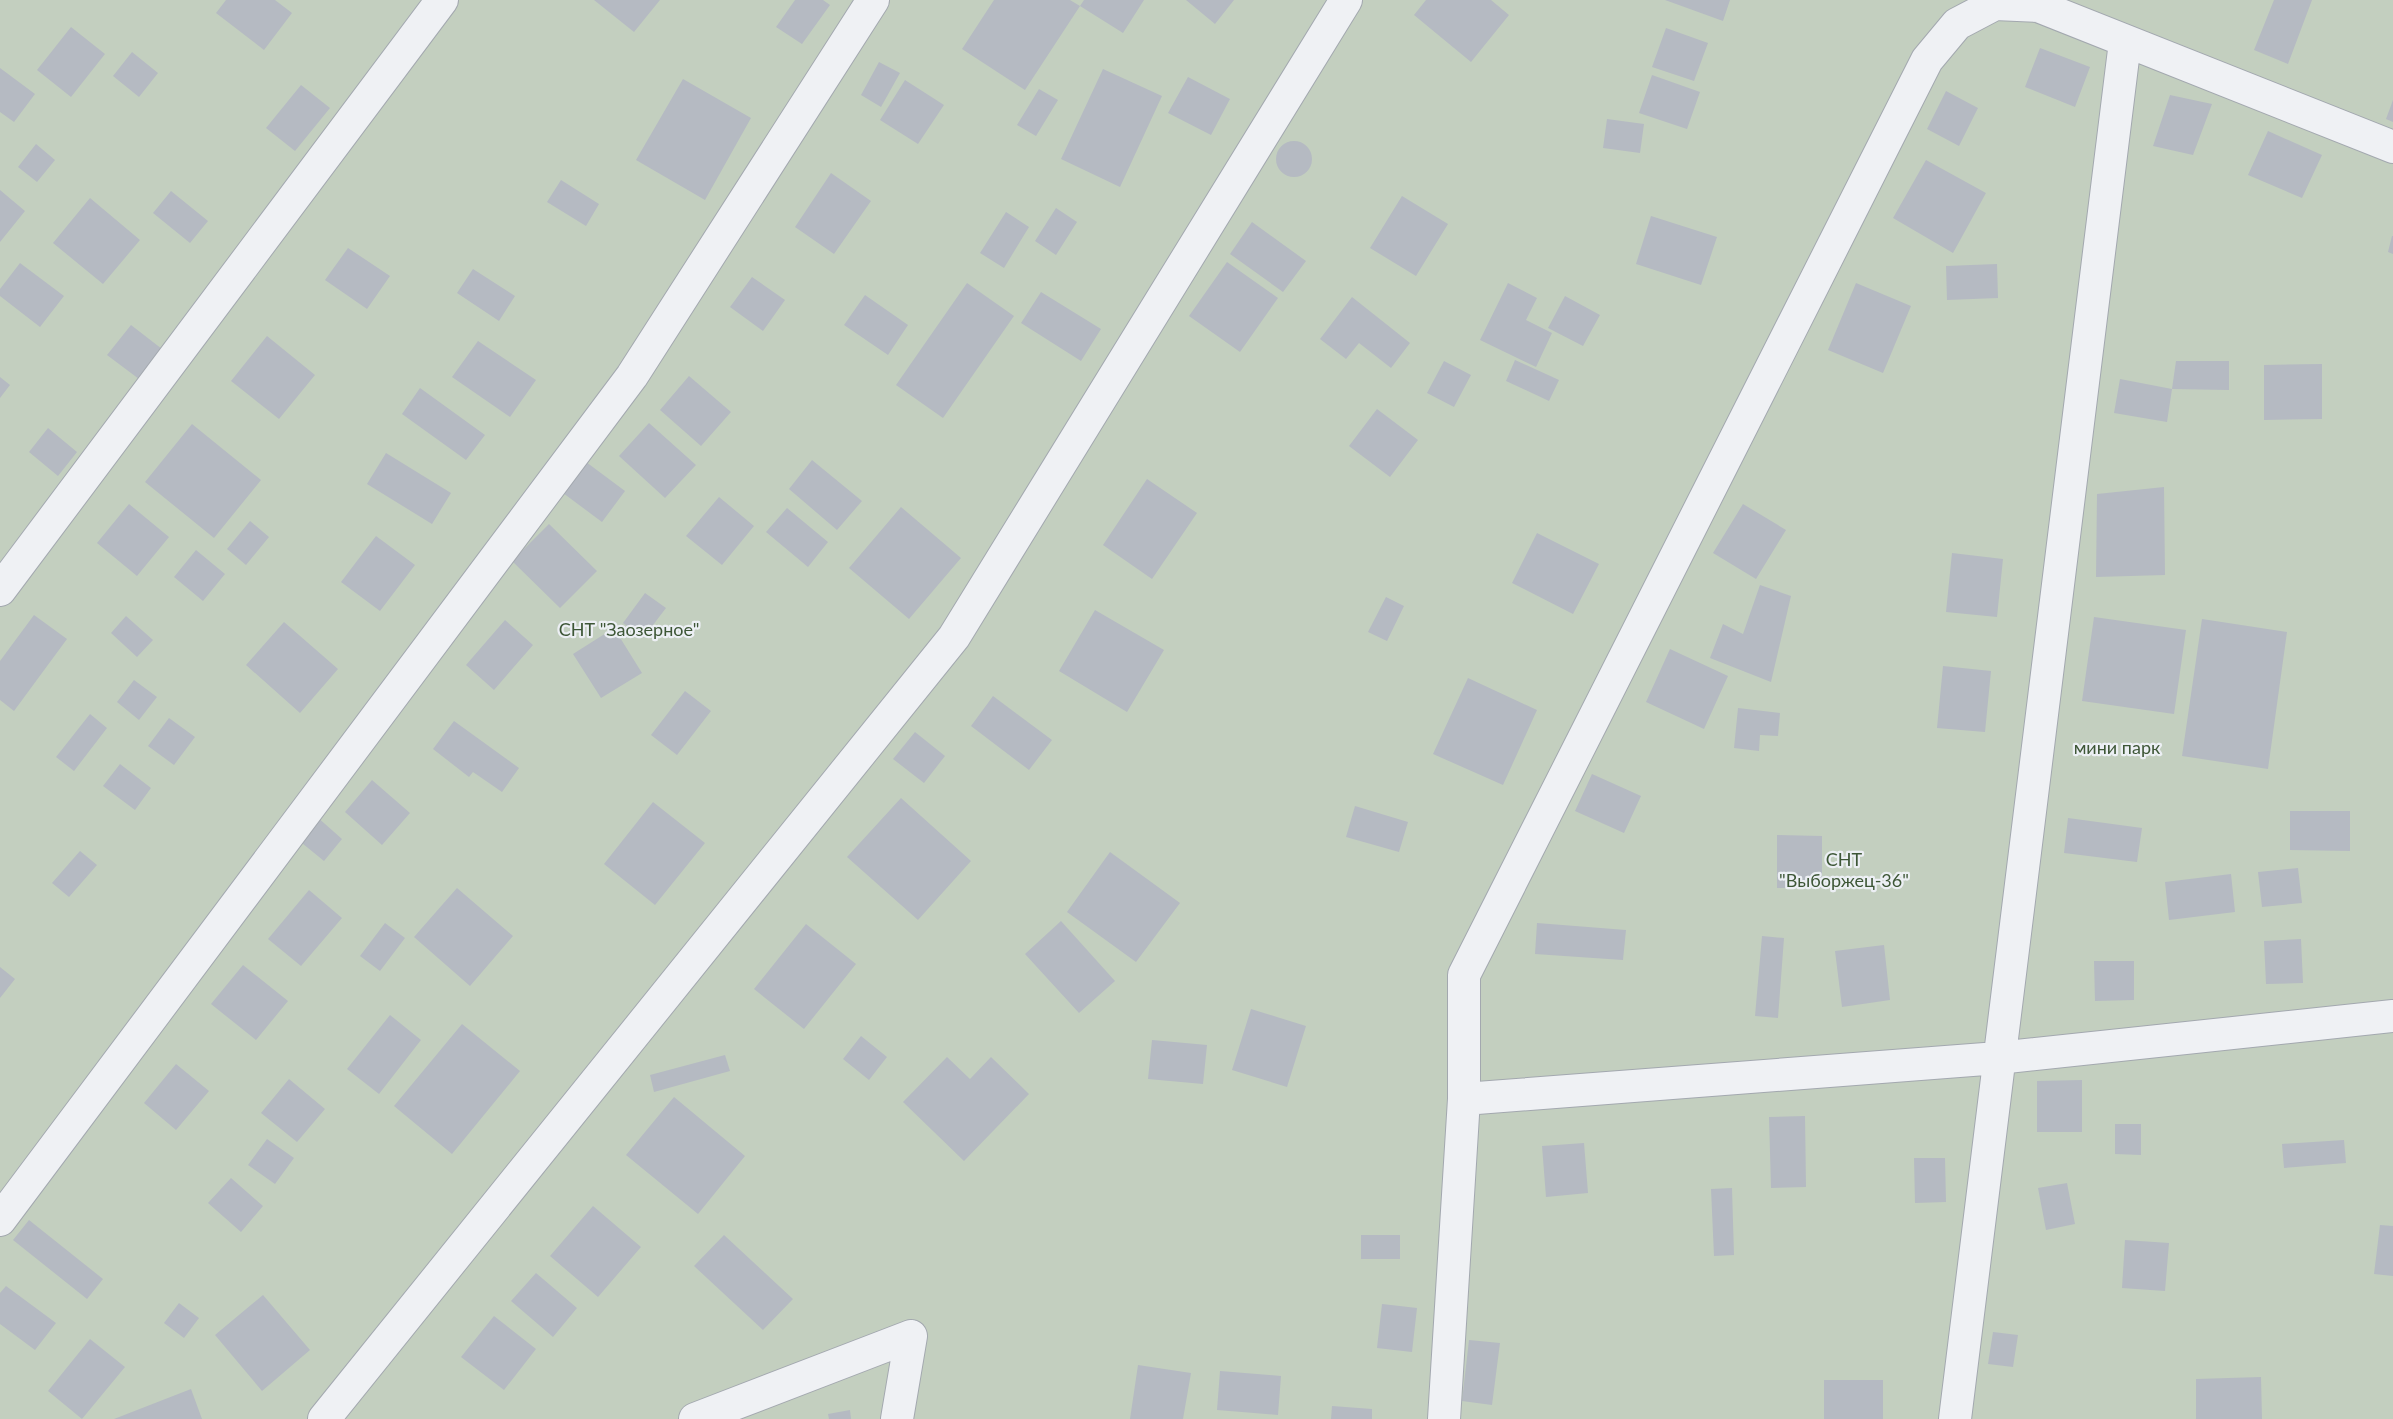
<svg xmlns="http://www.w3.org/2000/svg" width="2393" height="1419" font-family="Lato,sans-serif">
<rect width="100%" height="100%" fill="#dde1e6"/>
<!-- green -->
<path fill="#c3cfbf" d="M 0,0 L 2393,0 L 2393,1419 L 0,1419 Z"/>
<!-- building -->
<path fill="#b5bac2" d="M 226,0 L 275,0 L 292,13 L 264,50 L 216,13 Z
M 594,0 L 660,0 L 634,32 Z
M 795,0 L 823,0 L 830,5 L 802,44 L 776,27 Z
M 994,0 L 1070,0 L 1080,6 L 1025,90 L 962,49 Z
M 1084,0 L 1144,0 L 1123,33 L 1080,6 Z
M 1186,0 L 1234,0 L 1215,24 Z
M 1426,0 L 1491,0 L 1509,15 L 1471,62 L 1414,15 Z
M 1665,0 L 1730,0 L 1723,21 Z
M 2274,0 L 2312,0 L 2288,64 L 2254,50 Z
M 71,27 L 105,54 L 71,97 L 37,70 Z
M 1666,28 L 1708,43 L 1694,81 L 1652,67 Z
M 2040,48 L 2090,67 L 2075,107 L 2025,87 Z
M 132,52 L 158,73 L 139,97 L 113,76 Z
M 879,62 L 900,73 L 881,107 L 861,95 Z
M 0,68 L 35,94 L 14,122 L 0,112 Z
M 1103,69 L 1162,96 L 1120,187 L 1061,159 Z
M 1652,75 L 1700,92 L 1687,129 L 1639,113 Z
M 1188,77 L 1230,99 L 1211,135 L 1168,113 Z
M 683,79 L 751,118 L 705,200 L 636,160 Z
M 905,80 L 944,105 L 918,144 L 880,120 Z
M 301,85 L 330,108 L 295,151 L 266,128 Z
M 1039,89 L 1058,100 L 1036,136 L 1017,125 Z
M 1946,91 L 1978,108 L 1959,146 L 1927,129 Z
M 2170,95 L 2212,104 L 2193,155 L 2153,146 Z
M 2393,100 L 2393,122 L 2386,119 Z
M 1607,119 L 1644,124 L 1640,153 L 1603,148 Z
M 2268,131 L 2322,155 L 2302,198 L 2248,175 Z
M1276 159a18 18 0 1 1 36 0a18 18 0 1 1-36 0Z
M 36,144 L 55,160 L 37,182 L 18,167 Z
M 1926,160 L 1986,193 L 1953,253 L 1893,218 Z
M 831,173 L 871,201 L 834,254 L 795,227 Z
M 561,180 L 599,204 L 586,226 L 547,202 Z
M 0,190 L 25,211 L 0,242 Z
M 171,191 L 208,221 L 190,243 L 153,213 Z
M 1402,196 L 1448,224 L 1416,276 L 1370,248 Z
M 90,198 L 140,240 L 103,284 L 53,243 Z
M 1056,208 L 1077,222 L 1056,255 L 1035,241 Z
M 1006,212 L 1029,227 L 1004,268 L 980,253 Z
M 1651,216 L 1717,237 L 1701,285 L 1636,264 Z
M 1252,222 L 1306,261 L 1283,292 L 1230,254 Z
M 2392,236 L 2393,236 L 2393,254 L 2388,252 Z
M 348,248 L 390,276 L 367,309 L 325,280 Z
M 1227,262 L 1278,298 L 1240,352 L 1189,316 Z
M 20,263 L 64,296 L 40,327 L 0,296 L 0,289 Z
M 1997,264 L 1998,298 L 1947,300 L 1946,266 Z
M 473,269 L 515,296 L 499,321 L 457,293 Z
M 752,277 L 785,300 L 763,331 L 730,307 Z
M 967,283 L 1014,316 L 943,418 L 896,385 Z
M 1508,283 L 1537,298 L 1526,320 L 1552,333 L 1536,367 L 1480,340 Z
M 1856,283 L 1911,306 L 1883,373 L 1828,350 Z
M 1041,292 L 1101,329 L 1081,361 L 1021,323 Z
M 865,295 L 908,325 L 888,355 L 844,325 Z
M 1565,296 L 1600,315 L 1583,346 L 1548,328 Z
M 1352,297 L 1410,343 L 1391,368 L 1359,343 L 1346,359 L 1320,339 Z
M 131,325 L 162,349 L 139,379 L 107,355 Z
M 267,336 L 315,375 L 279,419 L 231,381 Z
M 478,341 L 536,380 L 510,417 L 452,377 Z
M 1515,360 L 1559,380 L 1549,401 L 1506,381 Z
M 1444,361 L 1471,375 L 1454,407 L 1427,393 Z
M 2176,361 L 2229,361 L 2229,390 L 2172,389 Z
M 2322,364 L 2322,419 L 2264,420 L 2264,365 Z
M 689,376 L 731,412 L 701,446 L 660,410 Z
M 0,377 L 10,385 L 0,398 Z
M 2120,379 L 2172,389 L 2167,422 L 2114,413 Z
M 420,388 L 485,435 L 466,460 L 402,414 Z
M 1377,409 L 1418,440 L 1390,477 L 1349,446 Z
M 649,423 L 696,465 L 665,498 L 619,456 Z
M 192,424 L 261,480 L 214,538 L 145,482 Z
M 48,428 L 77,452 L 58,476 L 29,452 Z
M 386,453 L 451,493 L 432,524 L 367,484 Z
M 582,459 L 625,491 L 602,522 L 559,490 Z
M 812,460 L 862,501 L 837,530 L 789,489 Z
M 1147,479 L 1197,513 L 1152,579 L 1103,545 Z
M 2164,487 L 2165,575 L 2096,577 L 2097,494 Z
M 719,497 L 754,526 L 722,565 L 686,536 Z
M 129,504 L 169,537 L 137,576 L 97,543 Z
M 1743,504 L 1786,530 L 1756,579 L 1713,553 Z
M 901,507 L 961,558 L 909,619 L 849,568 Z
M 787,508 L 828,542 L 808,567 L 766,532 Z
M 250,521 L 269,537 L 246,565 L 227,549 Z
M 549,524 L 597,571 L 560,608 L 512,561 Z
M 1537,533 L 1599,564 L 1573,614 L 1512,583 Z
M 376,536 L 415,565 L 380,611 L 341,582 Z
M 196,550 L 225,574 L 203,601 L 174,577 Z
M 1952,553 L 2003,559 L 1997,617 L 1946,612 Z
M 1760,585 L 1791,596 L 1771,682 L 1710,658 L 1723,624 L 1743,634 Z
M 645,593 L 666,608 L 643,638 L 623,623 Z
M 1386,597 L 1404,606 L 1387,641 L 1368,632 Z
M 1095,610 L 1164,650 L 1127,712 L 1059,671 Z
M 34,615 L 67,639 L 14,711 L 0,700 L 0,661 Z
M 126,616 L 153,640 L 137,657 L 111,633 Z
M 2094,617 L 2186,630 L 2174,714 L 2082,701 Z
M 2202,619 L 2287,632 L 2268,769 L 2182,756 Z
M 505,620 L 533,645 L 494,690 L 466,665 Z
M 284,622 L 338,669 L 300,713 L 246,665 Z
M 614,628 L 642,673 L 601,698 L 573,654 Z
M 1670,649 L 1728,676 L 1704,729 L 1646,702 Z
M 1943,666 L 1991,671 L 1985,732 L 1937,728 Z
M 1468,678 L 1537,710 L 1503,785 L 1433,754 Z
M 134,680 L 157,697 L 139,720 L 117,702 Z
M 685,691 L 711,711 L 677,755 L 651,735 Z
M 993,696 L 1052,740 L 1029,770 L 971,726 Z
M 1738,708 L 1780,713 L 1778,736 L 1760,735 L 1759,751 L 1734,748 Z
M 90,714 L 107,728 L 74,771 L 56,757 Z
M 169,718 L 195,737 L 174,765 L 148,746 Z
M 454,721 L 519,768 L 502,792 L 473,772 L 469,777 L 433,749 Z
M 915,732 L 945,756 L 924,783 L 893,759 Z
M 120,764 L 151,788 L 135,810 L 103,786 Z
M 1592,774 L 1641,796 L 1624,833 L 1575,811 Z
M 372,780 L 410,813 L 382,845 L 345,812 Z
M 901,798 L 971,861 L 918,920 L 847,857 Z
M 653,802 L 705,843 L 655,905 L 604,864 Z
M 1355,806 L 1408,822 L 1399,852 L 1346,837 Z
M 2290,811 L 2350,811 L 2350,851 L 2290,850 Z
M 316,816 L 342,839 L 324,861 L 297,839 Z
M 2068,818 L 2142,828 L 2137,862 L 2064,853 Z
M 1777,835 L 1822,836 L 1822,888 L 1777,888 Z
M 80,851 L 97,865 L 69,897 L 52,883 Z
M 1110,852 L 1180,903 L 1136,962 L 1067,912 Z
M 2298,868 L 2302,903 L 2262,907 L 2258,872 Z
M 2231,874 L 2235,912 L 2169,920 L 2165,882 Z
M 457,888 L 513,936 L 470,986 L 414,937 Z
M 309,890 L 342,918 L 301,966 L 268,939 Z
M 1061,921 L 1115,981 L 1079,1013 L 1025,954 Z
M 385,923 L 405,938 L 380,971 L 360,956 Z
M 1537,923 L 1626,930 L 1623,960 L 1535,954 Z
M 806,924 L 856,964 L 804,1029 L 754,989 Z
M 1762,936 L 1784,938 L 1778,1018 L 1755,1016 Z
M 2301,939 L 2303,983 L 2266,984 L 2264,941 Z
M 1884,945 L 1890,1000 L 1842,1007 L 1835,951 Z
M 2094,961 L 2134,961 L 2134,1000 L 2095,1001 Z
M 243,965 L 288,1001 L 256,1040 L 211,1004 Z
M 0,967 L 15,979 L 0,998 Z
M 1251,1009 L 1306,1026 L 1287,1087 L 1232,1070 Z
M 390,1015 L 421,1040 L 379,1094 L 347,1069 Z
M 462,1024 L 520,1071 L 452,1154 L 394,1106 Z
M 861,1036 L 887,1057 L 869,1080 L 843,1059 Z
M 1152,1040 L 1207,1045 L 1203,1084 L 1148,1079 Z
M 725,1055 L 730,1071 L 654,1092 L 650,1075 Z
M 947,1057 L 970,1079 L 991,1057 L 1029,1094 L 964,1161 L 903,1102 Z
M 176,1064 L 209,1091 L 176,1130 L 144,1103 Z
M 289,1079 L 325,1109 L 297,1142 L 261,1113 Z
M 2082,1080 L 2082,1132 L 2037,1132 L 2037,1081 Z
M 674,1097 L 745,1156 L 698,1214 L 626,1155 Z
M 1805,1116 L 1806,1187 L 1771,1188 L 1769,1117 Z
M 2115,1124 L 2141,1124 L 2141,1155 L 2115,1154 Z
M 267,1139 L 294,1158 L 275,1184 L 248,1165 Z
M 2344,1140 L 2346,1163 L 2284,1168 L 2282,1144 Z
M 1584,1143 L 1588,1193 L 1546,1197 L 1542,1146 Z
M 1914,1158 L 1945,1158 L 1946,1202 L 1915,1203 Z
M 231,1178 L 263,1206 L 241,1232 L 208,1203 Z
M 2067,1183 L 2075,1224 L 2046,1230 L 2038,1188 Z
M 1732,1188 L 1734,1255 L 1714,1256 L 1711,1189 Z
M 593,1206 L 641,1247 L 598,1297 L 550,1256 Z
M 29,1220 L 103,1279 L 87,1299 L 13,1240 Z
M 2380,1225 L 2393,1226 L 2393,1276 L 2374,1274 Z
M 724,1235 L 793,1299 L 763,1330 L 694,1266 Z
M 1361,1235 L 1400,1235 L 1400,1259 L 1361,1259 Z
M 2125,1240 L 2169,1243 L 2165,1291 L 2122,1288 Z
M 536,1273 L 577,1308 L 553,1337 L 511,1301 Z
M 6,1286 L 56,1323 L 35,1350 L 0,1324 L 0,1293 Z
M 263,1295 L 310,1350 L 262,1391 L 215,1335 Z
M 179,1303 L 199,1318 L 184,1338 L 164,1323 Z
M 1382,1304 L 1417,1308 L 1412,1352 L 1377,1348 Z
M 494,1316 L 536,1349 L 504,1390 L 461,1357 Z
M 1993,1332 L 2018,1335 L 2013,1367 L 1988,1364 Z
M 90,1339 L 125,1367 L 82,1419 L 48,1391 Z
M 1469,1340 L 1500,1343 L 1492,1405 L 1462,1401 Z
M 1138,1365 L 1191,1373 L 1183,1419 L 1130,1419 Z
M 1220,1371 L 1281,1376 L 1278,1415 L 1217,1410 Z
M 2261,1377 L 2262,1419 L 2196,1419 L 2196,1379 Z
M 1824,1380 L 1883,1380 L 1883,1419 L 1824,1419 Z
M 191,1389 L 202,1419 L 114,1419 Z
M 1332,1406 L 1372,1409 L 1372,1419 L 1331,1419 Z
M 850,1410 L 851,1419 L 829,1419 L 828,1414 Z"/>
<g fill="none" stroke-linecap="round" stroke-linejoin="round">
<!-- minor casing -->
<g stroke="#a3a8af" stroke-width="34">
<path id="minor" d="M 0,590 L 442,0
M 1464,1099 L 1998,1058 L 2393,1016
M 0,1220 L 632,376 L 873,0
M 324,1419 L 954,637 L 1346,0
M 695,1419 L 911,1336
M 897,1419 L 911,1336
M 1444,1419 L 1464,1099 L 1464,975 L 1927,60 L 1957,24 L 1995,4 L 2038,6 L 2393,147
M 1955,1419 L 2125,42"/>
</g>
<!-- minor -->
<use href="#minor" stroke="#eff1f4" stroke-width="32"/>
</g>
<g text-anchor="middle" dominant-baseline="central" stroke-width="4.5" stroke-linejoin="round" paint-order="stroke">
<!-- park labels -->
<g font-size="18" fill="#3d5636" stroke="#eceff4">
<text x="629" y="629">СНТ "Заозерное"</text>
<text x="2117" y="747">мини парк</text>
<text x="1844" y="859">СНТ<tspan x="1844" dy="21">"Выборжец-36"</tspan></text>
</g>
</g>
</svg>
